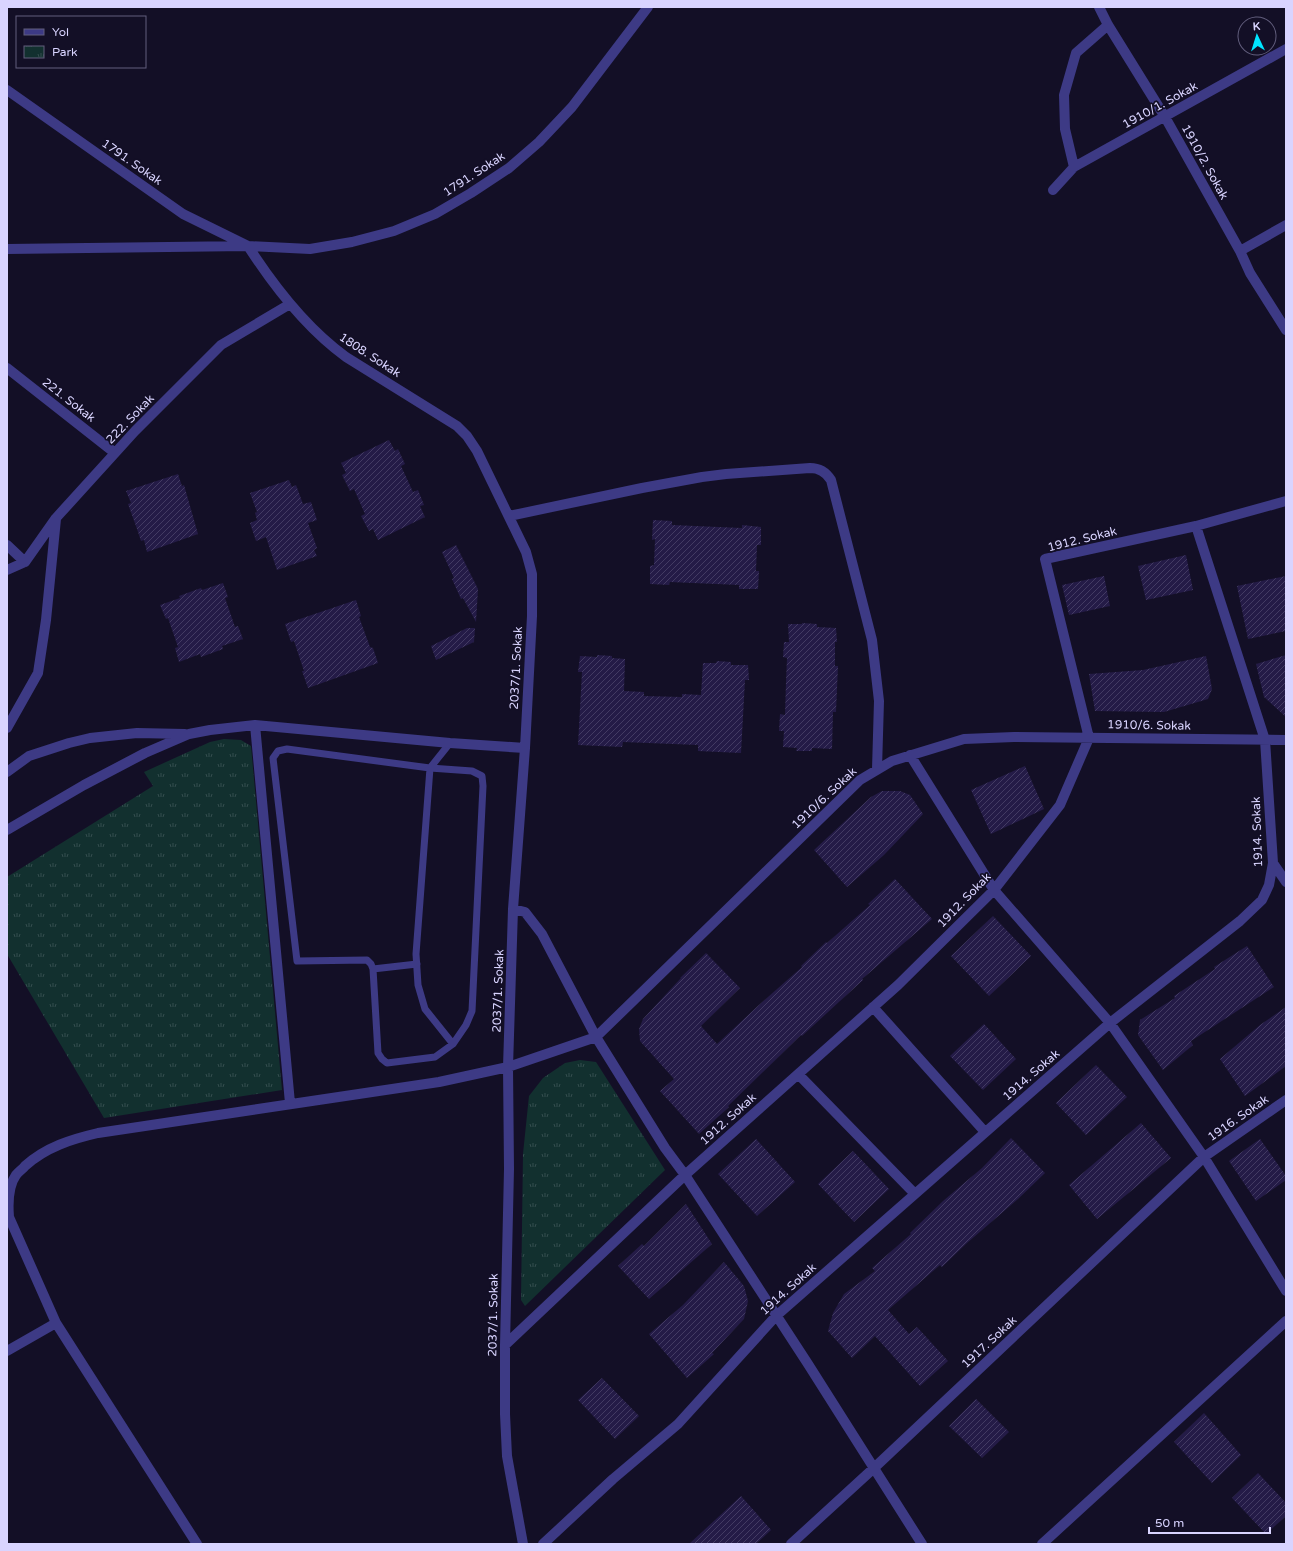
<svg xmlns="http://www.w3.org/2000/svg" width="1293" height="1551" font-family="'Varela Round',sans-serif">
<defs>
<pattern id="park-tufts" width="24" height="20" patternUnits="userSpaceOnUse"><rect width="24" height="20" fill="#12302f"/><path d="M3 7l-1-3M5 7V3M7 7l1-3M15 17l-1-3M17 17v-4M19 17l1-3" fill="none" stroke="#344d4e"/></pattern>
<pattern id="building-hatch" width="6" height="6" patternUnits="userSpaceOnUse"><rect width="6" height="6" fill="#241b47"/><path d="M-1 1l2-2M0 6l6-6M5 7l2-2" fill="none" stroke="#433b63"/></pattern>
</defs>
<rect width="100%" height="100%" fill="#130f26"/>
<!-- park -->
<path fill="url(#park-tufts)" d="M 224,739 L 241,740 L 251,746 L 282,1090 L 104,1118 L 7,954 L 7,877 L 153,786 L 144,772 L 210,742 Z
M 580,1060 L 596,1062 L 665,1170 L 525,1306 L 521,1300 L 523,1154 L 529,1096 L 543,1078 L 565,1063 Z"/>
<!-- building -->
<path fill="url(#building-hatch)" d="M 389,440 L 395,451 L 398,449 L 405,464 L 401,466 L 413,492 L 418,490 L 424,505 L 420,506 L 425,517 L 378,540 L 373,529 L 369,531 L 361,516 L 365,514 L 354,489 L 350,491 L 342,475 L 346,473 L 341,463 Z
M 178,474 L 182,486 L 184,485 L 198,534 L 147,552 L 144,540 L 141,541 L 137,529 L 128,504 L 131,503 L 126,491 Z
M 289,480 L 292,487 L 296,485 L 303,504 L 311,502 L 317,520 L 308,523 L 317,548 L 314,550 L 317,556 L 277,570 L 266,537 L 256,541 L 250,523 L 257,520 L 255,513 L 257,512 L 250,493 Z
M 653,520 L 672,521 L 672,525 L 742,528 L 742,525 L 761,527 L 761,545 L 757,545 L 756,571 L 759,571 L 758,589 L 739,589 L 739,585 L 670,582 L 669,585 L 650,584 L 650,566 L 654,565 L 655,539 L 652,540 Z
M 456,545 L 478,589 L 476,622 L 463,598 L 461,599 L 452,579 L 454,578 L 442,552 Z
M 1186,555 L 1193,590 L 1146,600 L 1138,566 Z
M 1104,576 L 1110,606 L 1069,615 L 1062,585 Z
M 1286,576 L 1286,631 L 1248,639 L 1237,586 Z
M 223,583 L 228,597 L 225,598 L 235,627 L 238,626 L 243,639 L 222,646 L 223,649 L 201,657 L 200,654 L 179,662 L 175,648 L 178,647 L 168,618 L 166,619 L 160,605 L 180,598 L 179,596 L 201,588 L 202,590 Z
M 356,600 L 361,616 L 359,617 L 370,647 L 373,648 L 378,663 L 308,688 L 302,671 L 304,671 L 294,641 L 291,642 L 285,624 Z
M 802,623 L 817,624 L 817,627 L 836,628 L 837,642 L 835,642 L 835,666 L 838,666 L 836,712 L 833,712 L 832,749 L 812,748 L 812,751 L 796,751 L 797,748 L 783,747 L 784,731 L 779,731 L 780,714 L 785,715 L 786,682 L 787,658 L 783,657 L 784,642 L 789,642 L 788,624 L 802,624 Z
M 467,628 L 475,628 L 474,642 L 436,660 L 431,646 Z
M 597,655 L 612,656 L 612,658 L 625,659 L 624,691 L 644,692 L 644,696 L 682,697 L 682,694 L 701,695 L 703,663 L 716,663 L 717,661 L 731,662 L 731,665 L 748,665 L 749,680 L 745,680 L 741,753 L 698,751 L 698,745 L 623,742 L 622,747 L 578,745 L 582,672 L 578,672 L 580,656 L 597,657 Z
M 1286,655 L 1286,717 L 1264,697 L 1256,664 Z
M 1206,656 L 1212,689 L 1208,699 L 1164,712 L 1095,711 L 1089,674 L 1143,670 Z
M 1025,766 L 1044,809 L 991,834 L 971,790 Z
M 882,791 L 900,791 L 910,795 L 923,814 L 884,855 L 847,887 L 814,850 L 871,797 Z
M 895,879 L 932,919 L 862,979 L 863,980 L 840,1001 L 802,1036 L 801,1035 L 728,1106 L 729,1107 L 699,1134 L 660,1091 L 674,1079 L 640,1041 L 639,1029 L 643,1019 L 681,978 L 680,978 L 706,953 L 740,988 L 701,1026 L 717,1044 L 759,1005 L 802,967 L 801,966 L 826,942 L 827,943 L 870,905 L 868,904 Z
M 993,916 L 1031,956 L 989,996 L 951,956 Z
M 1247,946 L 1274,987 L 1191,1041 L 1193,1045 L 1163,1070 L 1138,1035 L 1140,1020 L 1175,998 L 1174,996 L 1215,969 L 1214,967 Z
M 1286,1007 L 1286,1066 L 1245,1096 L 1220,1059 L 1260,1025 Z
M 984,1024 L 1016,1059 L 983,1090 L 950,1056 Z
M 1096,1065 L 1127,1097 L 1086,1135 L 1056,1103 Z
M 1141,1123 L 1171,1158 L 1097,1219 L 1069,1185 Z
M 1011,1138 L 1045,1173 L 1018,1199 L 967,1243 L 942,1267 L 940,1265 L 888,1310 L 909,1334 L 917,1327 L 948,1361 L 920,1386 L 875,1336 L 852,1358 L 828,1331 L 833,1313 L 844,1294 L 875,1271 L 872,1268 L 911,1234 L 910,1233 L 943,1201 L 982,1168 Z
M 756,1139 L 795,1182 L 757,1216 L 718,1174 Z
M 1260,1139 L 1286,1176 L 1286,1180 L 1256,1201 L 1229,1161 Z
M 853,1151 L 889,1189 L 854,1222 L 818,1184 Z
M 686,1204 L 712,1244 L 649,1299 L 618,1266 L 642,1244 L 644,1246 Z
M 724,1262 L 744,1286 L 748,1301 L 744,1319 L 712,1353 L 714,1354 L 687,1378 L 649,1334 L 683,1305 Z
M 602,1378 L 639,1416 L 615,1439 L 578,1400 Z
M 976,1399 L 1009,1432 L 982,1458 L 949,1426 Z
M 1204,1413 L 1241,1455 L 1212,1483 L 1174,1442 Z
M 1258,1473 L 1286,1503 L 1286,1516 L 1266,1534 L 1232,1498 Z
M 741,1496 L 771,1530 L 756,1544 L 689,1544 Z"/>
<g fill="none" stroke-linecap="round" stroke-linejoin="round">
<!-- lane -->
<path stroke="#3d3a85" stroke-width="7" d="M 450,743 L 430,768 L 416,954 L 418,985 L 425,1009 L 453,1044
M 287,749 L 430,768 L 472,771 L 482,776 L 483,786 L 472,1011 L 466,1025 L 453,1044 L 435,1057 L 387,1063 L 382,1059 L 378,1053 L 373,969 L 371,964 L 367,960 L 297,961 L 273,758 L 278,751 Z
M 373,969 L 417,964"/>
<!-- street -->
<path stroke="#3d3a85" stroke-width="10" d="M 1099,7 L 1108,25 L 1165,117 L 1240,251 L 1250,273 L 1286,330
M 7,90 L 183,214 L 248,246 L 310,249 L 352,242 L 394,231 L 435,214 L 471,193 L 509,168 L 539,142 L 572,107 L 648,7
M 1074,167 L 1065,129 L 1064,95 L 1076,53 L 1108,25
M 1053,190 L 1074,167 L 1286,49
M 7,249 L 248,246 C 275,288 306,328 346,357 L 457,426 L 467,436 L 477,451 L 526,552 L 532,574 L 532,616 L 525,748 L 513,909 L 508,1067 L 509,1169 L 505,1345 L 505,1414 L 507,1456 L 523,1544
M 1240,251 L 1286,225
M 7,368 L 115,453
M 509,516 L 642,488 L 702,477 L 726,474 L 810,468 C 820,468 826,472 831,480 L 872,640 L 879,701 L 877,769
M 7,545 L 25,562
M 7,570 L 25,562 L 56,518 L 135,431 L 221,345 L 290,304
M 255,725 L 290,1103
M 7,728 L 38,673 L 46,620 L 56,519
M 910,755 L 994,890 L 1110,1023 L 1204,1157 L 1286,1291
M 7,772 L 29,756 L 69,743 L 90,738 L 137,733 L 185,734
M 7,830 L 84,785 L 145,753 L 189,734 L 210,730 L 255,725 L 450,743 L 525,748
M 1273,863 L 1286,882
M 513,909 L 525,912 L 542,934 L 596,1037 L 860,780 L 892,761 L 964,739 L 1014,737 L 1286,740
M 873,1007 L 985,1132
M 798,1074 L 915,1194
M 505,1345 L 685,1175 L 898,985 L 994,890 L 1060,805 L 1089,738 L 1045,559 L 1196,526 L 1286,501
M 7,1351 L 56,1323
M 197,1544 L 56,1323 L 9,1217 C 8,1204 8,1186 16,1175 C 19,1171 23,1169 25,1166 C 46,1147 72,1139 98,1133 L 439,1082 L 508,1067 L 596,1037 L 665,1148 L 685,1175 L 808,1364 L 922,1544
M 543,1544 L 613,1479 L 678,1424 L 776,1316 L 1110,1023 L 1240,921 L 1262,900 L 1269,885 L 1273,863 L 1265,740 L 1196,526
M 791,1544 L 874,1468 L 1204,1157 L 1286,1100
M 1042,1544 L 1286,1321"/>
</g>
<g text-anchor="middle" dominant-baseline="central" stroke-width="3.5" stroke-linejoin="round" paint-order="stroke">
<!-- street labels -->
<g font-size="12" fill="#d9d4ff" stroke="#130f26">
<text transform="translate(1160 105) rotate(-29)">1910/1. Sokak</text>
<text transform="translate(132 162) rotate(35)">1791. Sokak</text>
<text transform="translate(1205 162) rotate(61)">1910/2. Sokak</text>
<text transform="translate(474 174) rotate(-33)">1791. Sokak</text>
<text transform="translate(370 355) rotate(33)">1808. Sokak</text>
<text transform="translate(69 400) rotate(38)">221. Sokak</text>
<text transform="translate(130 419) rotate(-46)">222. Sokak</text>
<text transform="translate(1082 539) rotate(-14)">1912. Sokak</text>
<text transform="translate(516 668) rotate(-87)">2037/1. Sokak</text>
<text transform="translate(1149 725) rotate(1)">1910/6. Sokak</text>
<text transform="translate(824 798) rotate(-43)">1910/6. Sokak</text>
<text transform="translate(1257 832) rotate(-92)">1914. Sokak</text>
<text transform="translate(964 900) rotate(-46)">1912. Sokak</text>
<text transform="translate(498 991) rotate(-88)">2037/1. Sokak</text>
<text transform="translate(1031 1075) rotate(-41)">1914. Sokak</text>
<text transform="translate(1238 1118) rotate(-35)">1916. Sokak</text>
<text transform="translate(728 1119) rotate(-42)">1912. Sokak</text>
<text transform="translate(788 1289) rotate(-42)">1914. Sokak</text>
<text transform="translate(493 1315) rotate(-89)">2037/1. Sokak</text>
<text transform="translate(989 1342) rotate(-43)">1917. Sokak</text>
</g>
</g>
<!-- border -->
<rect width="1293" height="1551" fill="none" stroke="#d9d4ff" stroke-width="16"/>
<!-- legend -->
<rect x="16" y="16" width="130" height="52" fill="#130f26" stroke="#625e7d"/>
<rect x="24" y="29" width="20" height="6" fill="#3d3a85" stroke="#625e7d"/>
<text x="52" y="36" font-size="12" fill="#d9d4ff">Yol</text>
<rect x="24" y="46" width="20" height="12" fill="url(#park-tufts)" stroke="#625e7d"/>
<text x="52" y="56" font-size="12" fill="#d9d4ff">Park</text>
<!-- north arrow -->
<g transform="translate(1257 36) rotate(356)"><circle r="19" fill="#130f26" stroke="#625e7d"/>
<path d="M0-3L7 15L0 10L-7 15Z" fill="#00e5ff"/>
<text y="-6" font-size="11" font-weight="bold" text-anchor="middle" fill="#d9d4ff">K</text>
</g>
<!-- scale -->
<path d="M1149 1527v6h121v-6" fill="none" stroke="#d9d4ff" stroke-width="2"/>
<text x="1155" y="1527" font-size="12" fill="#d9d4ff" stroke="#130f26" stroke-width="3" paint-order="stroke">50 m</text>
</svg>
